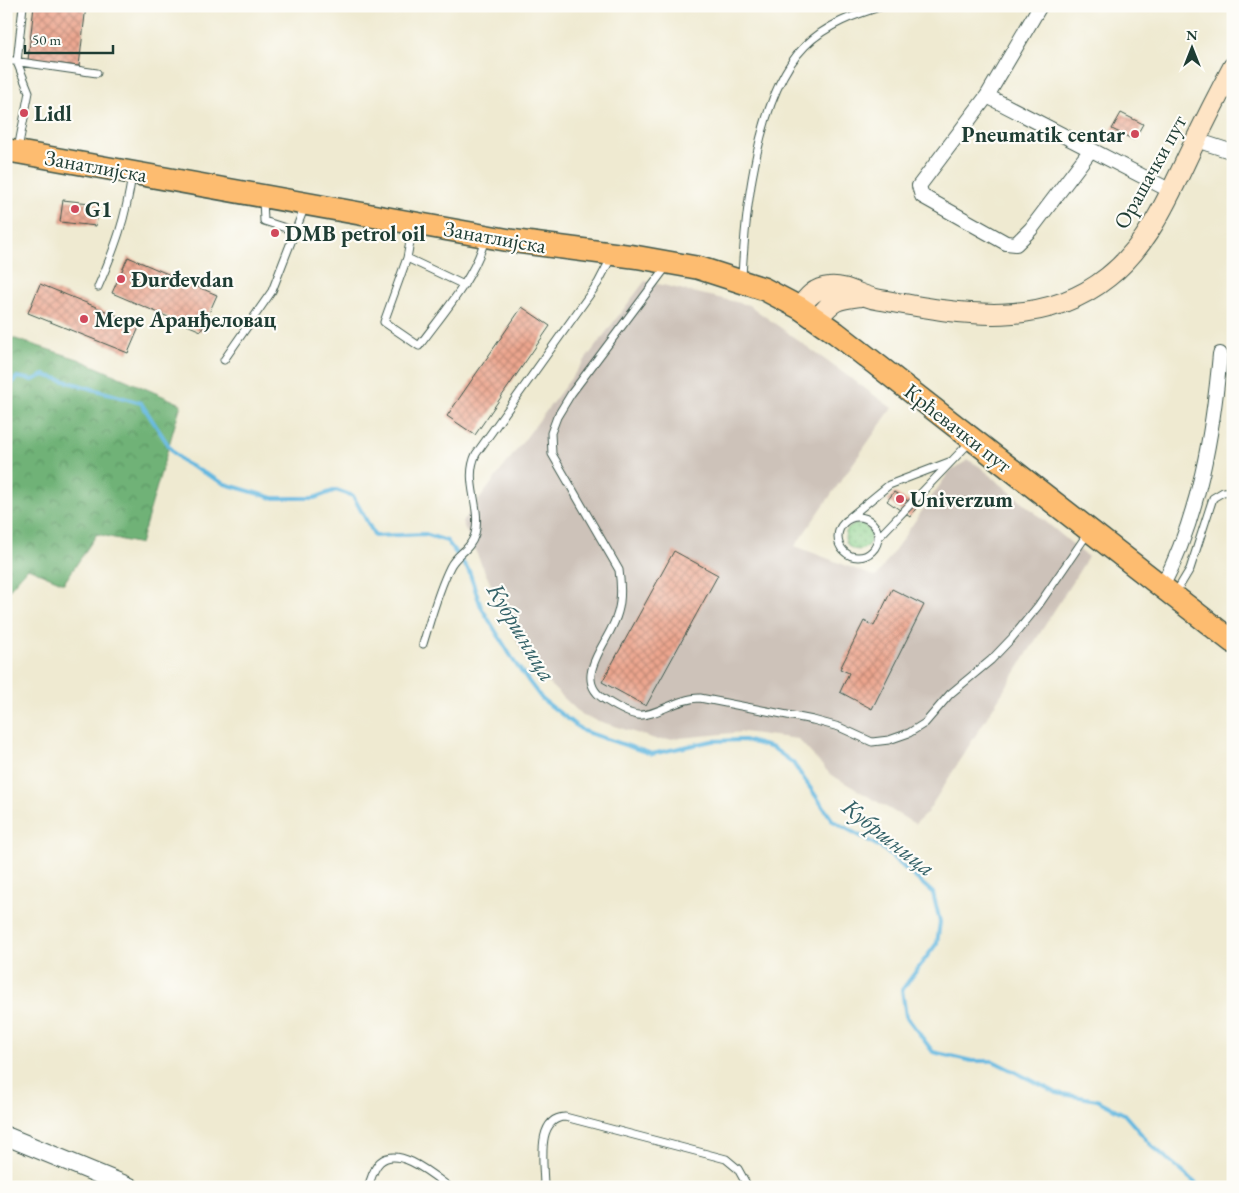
<svg xmlns="http://www.w3.org/2000/svg" width="1239" height="1193" font-family="'EB Garamond',serif">
<defs>
<pattern id="grass-dots" width="8" height="8" patternUnits="userSpaceOnUse" patternTransform="scale(1.25)"><rect width="8" height="8" fill="#8ad08b"/><path d="M2 2h.1M6 6h.1" fill="none" stroke="#70aa72" stroke-width="1.8" stroke-linecap="round"/></pattern>
<pattern id="forest-crowns" width="20" height="18" patternUnits="userSpaceOnUse" patternTransform="scale(1.25)"><rect width="20" height="18" fill="#6fb277"/><path d="M2 6a3 3 0 1 1 6 0M12 15a3 3 0 1 1 6 0" fill="none" stroke="#5b9262"/></pattern>
<pattern id="building-cross-hatch" width="8" height="8" patternUnits="userSpaceOnUse" patternTransform="scale(1.25)"><rect width="8" height="8" fill="#eca58e"/><path d="M0 0l8 8M0 8l8-8" fill="none" stroke="#bf8875"/></pattern>
</defs>
<rect width="100%" height="100%" fill="#fdfcf7"/>
<filter id="ink" filterUnits="userSpaceOnUse"><feTurbulence type="fractalNoise" baseFrequency=".02" numOctaves="2"/><feDisplacementMap in="SourceGraphic" scale="10" xChannelSelector="R" yChannelSelector="G"/><feConvolveMatrix kernelMatrix="1 2 1 2 8 2 1 2 1" color-interpolation-filters="sRGB"/></filter>
<filter id="wash" filterUnits="userSpaceOnUse"><feTurbulence type="fractalNoise" baseFrequency=".0096" numOctaves="4" result="noise"/><feDisplacementMap in="SourceGraphic" scale="20" xChannelSelector="R" yChannelSelector="G"/><feGaussianBlur stdDeviation="1.12" result="paint"/><feColorMatrix in="noise" values="0 0 0 0 0 0 0 0 0 0 0 0 0 0 0 0 0 1.4 0 .05"/><feComposite in="paint" operator="in"/></filter>
<g filter="url(#wash)">
<rect width="100%" height="100%" fill="#efead1"/>
<!-- industrial -->
<path fill="#cdc2b9" d="M 645,281 L 749,305 L 892,408 L 795,546 L 876,577 L 949,472 L 968,460 L 979,466 L 1088,557 L 926,814 L 915,824 L 830,774 L 798,739 L 743,732 L 658,740 L 583,716 L 527,663 L 462,522 Z"/>
<!-- grass -->
<path fill="url(#grass-dots)" stroke="#548660" d="M845 537a13 13 0 1 1 26 0a13 13 0 1 1-26 0Z"/>
<!-- forest -->
<path fill="url(#forest-crowns)" stroke="#477856" d="M 6,336 L 78,359 L 181,404 L 140,544 L 97,534 L 64,583 L 28,568 L 6,593 Z"/>
<g fill="none" stroke-linecap="round" stroke-linejoin="round">
<!-- stream -->
<path stroke="#64b8e0" stroke-width="4" d="M 6,391 L 17,377 L 33,380 L 44,375 L 141,403 L 173,452 L 185,463 L 225,484 L 273,498 L 314,498 L 336,490 L 353,496 L 375,536 L 425,534 L 447,541 L 469,571 L 481,607 L 515,663 L 542,699 L 583,731 L 652,754 L 712,741 L 744,740 L 773,748 L 793,763 L 833,821 L 882,848 L 933,893 L 940,922 L 937,943 L 902,990 L 906,1016 L 933,1052 L 972,1061 L 993,1061 L 1057,1093 L 1097,1100 L 1124,1114 L 1150,1144 L 1200,1187"/>
</g>
<g id="blocks">
<!-- building -->
<path fill="url(#building-cross-hatch)" d="M 34,6 L 86,6 L 79,66 L 28,60 Z
M 1121,113 L 1143,124 L 1134,140 L 1112,129 Z
M 63,200 L 99,204 L 96,226 L 60,222 Z
M 128,257 L 217,295 L 201,331 L 112,293 Z
M 40,284 L 140,325 L 128,353 L 28,313 Z
M 522,307 L 550,326 L 475,435 L 447,416 Z
M 894,492 L 917,507 L 910,517 L 887,501 Z
M 674,551 L 718,575 L 646,706 L 602,682 Z
M 892,589 L 924,605 L 872,709 L 840,692 L 849,673 L 840,669 L 864,621 L 874,626 Z"/>
</g>
</g>
<g filter="url(#ink)">
<use href="#blocks" fill-opacity="0" stroke="#3e574c" stroke-width="1"/>
<g fill="none" stroke-linecap="round" stroke-linejoin="round">
<!-- service casing -->
<g stroke="#3e574c" stroke-width="9">
<path id="service" d="M 6,60 L 97,73
M 18,149 L 29,92 L 17,62 L 23,6
M 263,199 L 264,221 L 295,231
M 413,226 L 407,258 L 384,322 L 419,346 C 443,313 474,279 485,239
M 407,258 L 464,285
M 667,266 L 571,394 L 557,417 L 551,433 L 552,454 L 619,570 C 621,584 622,598 618,612 C 611,642 568,679 607,701 C 615,706 628,714 638,715 C 655,717 677,698 700,698 L 813,720 L 839,727 L 872,742 L 889,740 L 909,733 L 925,723 L 950,694 L 991,660 L 1012,638 L 1038,606 L 1088,533
M 742,278 C 745,211 757,94 805,46 C 827,24 854,15 883,6
M 98,287 C 115,248 126,218 132,175
M 224,360 L 272,291 L 305,206
M838 537a20 20 0 1 1 40 0a20 20 0 1 1-40 0Z
M 850,517 L 889,485 L 949,462
M 879,537 L 971,441
M 1175,594 L 1190,569 L 1213,498 L 1223,492 L 1233,491
M 423,644 C 431,618 438,591 450,567 C 457,553 470,551 475,534 C 482,506 463,481 476,454 L 598,283 L 611,258
M 368,1187 C 371,1179 374,1167 380,1162 C 398,1145 433,1175 449,1187
M 544,1187 C 544,1165 535,1118 565,1117 L 726,1159 L 738,1169 L 748,1187"/>
</g>
<!-- minor casing -->
<g stroke="#3e574c" stroke-width="16">
<path id="minor" d="M 1040,6 L 987,96 L 919,186 L 922,196 L 1006,243 L 1016,244 L 1031,229 L 1090,151
M 987,96 L 1171,191
M 1196,140 L 1233,152
M 1162,587 C 1199,516 1213,433 1220,354"/>
</g>
<!-- tertiary casing -->
<g stroke="#3e574c" stroke-width="20">
<path id="tertiary" d="M 6,1136 L 130,1187"/>
</g>
<!-- secondary casing -->
<g stroke="#3e574c" stroke-width="22">
<path id="secondary" d="M 800,308 C 807,297 815,288 829,287 C 845,285 860,296 876,299 C 955,313 1040,332 1108,277 C 1148,246 1169,196 1190,152 C 1204,123 1218,95 1233,67
M 818,319 C 832,299 838,299 861,296"/>
</g>
<!-- primary casing -->
<g stroke="#3e574c" stroke-width="25">
<path id="primary" d="M 6,150 L 513,241 L 637,257 L 699,268 L 764,289 L 800,308 L 836,333 L 1233,642"/>
</g>
<!-- service -->
<use href="#service" stroke="#fff" stroke-width="7"/>
<!-- minor -->
<use href="#minor" stroke="#fff" stroke-width="14"/>
<!-- tertiary -->
<use href="#tertiary" stroke="#fff" stroke-width="18"/>
<!-- secondary -->
<use href="#secondary" stroke="#fee4c5" stroke-width="20"/>
<!-- primary -->
<use href="#primary" stroke="#fdbc6f" stroke-width="22"/>
</g>
</g>
<!-- markers -->
<g fill="#d1495b" stroke="#fdfcf7" stroke-width="2">
<circle cx="24" cy="113" r="5"/>
<circle cx="1135" cy="134" r="5"/>
<circle cx="75" cy="209" r="5"/>
<circle cx="275" cy="233" r="5"/>
<circle cx="121" cy="279" r="5"/>
<circle cx="84" cy="319" r="5"/>
<circle cx="900" cy="499" r="5"/>
</g>
<g text-anchor="middle" dominant-baseline="central" stroke-width="4.5" stroke-linejoin="round" paint-order="stroke">
<!-- poi labels -->
<g font-size="22" font-weight="bold" fill="#1f3d34" stroke="#fdfcf7" text-anchor="start">
<text x="34" y="113">Lidl</text>
<text x="1125" y="134" text-anchor="end">Pneumatik centar</text>
<text x="85" y="209">G1</text>
<text x="285" y="233">DMB petrol oil</text>
<text x="131" y="279">Đurđevdan</text>
<text x="94" y="319">Мере Аранђеловац</text>
<text x="910" y="499">Univerzum</text>
</g>
<!-- street labels -->
<g font-size="22" fill="#1f3d34" stroke="#fdfcf7">
<text transform="translate(96 166) rotate(10)">Занатлијска</text>
<text transform="translate(1150 172) rotate(-61)">Орашачки пут</text>
<text transform="translate(495 237) rotate(10)">Занатлијска</text>
<text transform="translate(958 428) rotate(38)">Крћевачки пут</text>
</g>
<!-- water labels -->
<g font-size="24" font-style="italic" fill="#346268" stroke="#fdfcf7">
<text transform="translate(522 632) rotate(59)">Кубршница</text>
<text transform="translate(889 837) rotate(38)">Кубршница</text>
</g>
</g>
<!-- margin -->
<rect width="1239" height="1193" fill="none" stroke="#fdfcf7" stroke-width="25"/>
<!-- north arrow -->
<g transform="translate(1192 48)" stroke="#fdfcf7" stroke-width="4" paint-order="stroke">
<path d="M0-4L9 19L0 12L-9 19Z" fill="#1f3d34"/>
<text y="-8" font-size="14" font-weight="bold" text-anchor="middle" fill="#1f3d34">N</text>
</g>
<!-- scale -->
<path d="M25 45v8h88v-8" fill="none" stroke="#1f3d34" stroke-width="2.5"/>
<text x="32" y="45" font-size="15" fill="#1f3d34" stroke="#fdfcf7" stroke-width="4" paint-order="stroke">50 m</text>
</svg>
